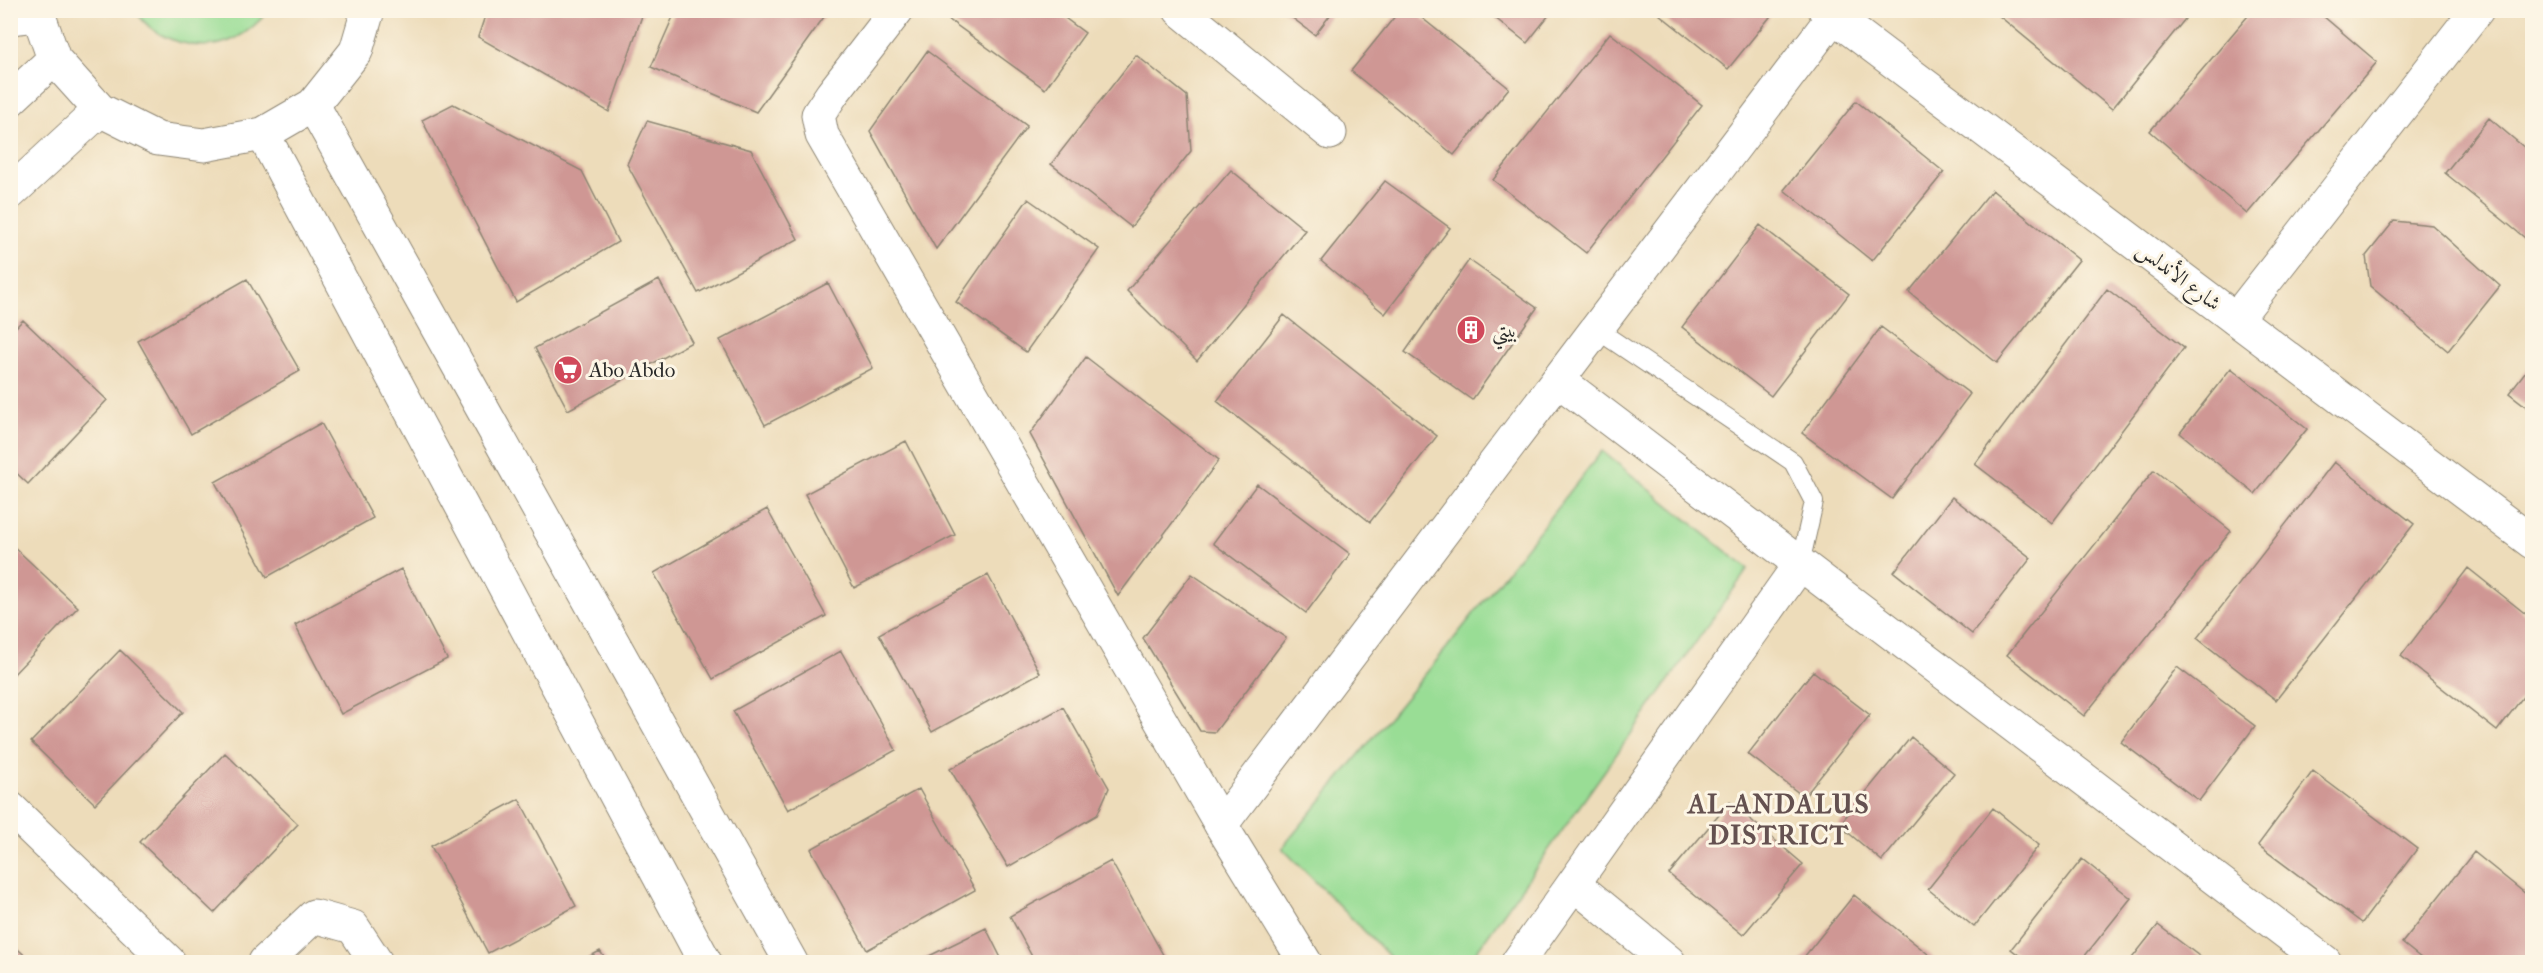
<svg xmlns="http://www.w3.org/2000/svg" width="2543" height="973" font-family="'IM FELL French Canon',Amiri,serif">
<rect width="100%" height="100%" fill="#fcf5e5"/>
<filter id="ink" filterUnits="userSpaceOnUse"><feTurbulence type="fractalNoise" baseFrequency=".0167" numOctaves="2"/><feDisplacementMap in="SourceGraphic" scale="12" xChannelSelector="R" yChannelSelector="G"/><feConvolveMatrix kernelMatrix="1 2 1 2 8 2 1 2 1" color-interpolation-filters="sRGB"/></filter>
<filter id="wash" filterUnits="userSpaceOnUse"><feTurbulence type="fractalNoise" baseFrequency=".008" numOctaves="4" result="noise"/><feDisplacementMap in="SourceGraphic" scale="24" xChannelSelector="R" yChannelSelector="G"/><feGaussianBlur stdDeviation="1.35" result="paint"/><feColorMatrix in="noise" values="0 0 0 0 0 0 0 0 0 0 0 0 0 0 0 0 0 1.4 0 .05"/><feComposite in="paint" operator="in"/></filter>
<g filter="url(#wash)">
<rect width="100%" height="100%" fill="#eddcba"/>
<!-- green -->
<path fill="#99dd95" stroke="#628460" stroke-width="1.5" d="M 136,11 L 268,11 C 259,22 250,31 236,38 C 203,55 155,42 136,11 Z
M 1602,451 L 1748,569 L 1469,962 L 1395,962 L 1282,848 L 1441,655 Z"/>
<g id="blocks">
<!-- building -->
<path fill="#cf9794" d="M 487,10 L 644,10 L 609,112 L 478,37 Z
M 676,10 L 829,10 L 756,112 L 651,67 Z
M 954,10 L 1054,10 L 1085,33 L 1045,89 L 948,19 Z
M 1282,10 L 1334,10 L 1315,35 Z
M 1400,10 L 1412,10 L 1509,88 L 1454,155 L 1351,71 Z
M 1485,10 L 1553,10 L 1527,43 Z
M 1654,10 L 1762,10 L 1770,17 L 1728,69 Z
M 1992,10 L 2175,10 L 2185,19 L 2112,109 Z
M 2253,10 L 2316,10 L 2377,62 L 2247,214 L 2150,131 Z
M 1610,33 L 1702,105 L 1586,253 L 1493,180 Z
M 927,51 L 1027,126 L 936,249 L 870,131 Z
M 1136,55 L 1187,96 L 1191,151 L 1131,227 L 1051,164 Z
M 1856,101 L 1944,172 L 1872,261 L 1784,190 Z
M 453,104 L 582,171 L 618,242 L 516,302 L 422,120 Z
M 2489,118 L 2532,154 L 2532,239 L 2530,242 L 2445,173 Z
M 647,121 L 751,150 L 798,239 L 698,293 L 627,164 Z
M 1231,170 L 1305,230 L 1197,361 L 1127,291 Z
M 1385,181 L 1450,228 L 1385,314 L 1321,261 Z
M 1992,190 L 2079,260 L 1997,363 L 1909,292 Z
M 1028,199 L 1099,249 L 1026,352 L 956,302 Z
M 2394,221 L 2432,225 L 2500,286 L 2448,351 L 2370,286 L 2366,256 Z
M 1760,225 L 1849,294 L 1771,396 L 1682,327 Z
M 1469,260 L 1537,308 L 1472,400 L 1405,352 Z
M 247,279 L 300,371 L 191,434 L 138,341 Z
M 659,280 L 692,342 L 568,410 L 535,348 Z
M 828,283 L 873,368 L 765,425 L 720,340 Z
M 2107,289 L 2184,348 L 2052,523 L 1975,464 Z
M 1284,315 L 1437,436 L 1370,522 L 1217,401 Z
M 23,320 L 107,400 L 28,484 L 10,467 L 10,333 Z
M 1881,327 L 1970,394 L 1892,499 L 1802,433 Z
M 1086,357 L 1219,460 L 1118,596 L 1030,434 Z
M 2532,363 L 2532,411 L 2509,393 Z
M 2231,368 L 2307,429 L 2255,494 L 2180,433 Z
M 321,423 L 373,518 L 267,577 L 215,482 Z
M 906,441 L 955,535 L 854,588 L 805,494 Z
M 2334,462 L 2414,524 L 2276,700 L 2197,638 Z
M 2154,470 L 2231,531 L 2084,716 L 2007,655 Z
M 1257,484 L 1350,554 L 1306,613 L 1213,543 Z
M 1952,497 L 2031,558 L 1972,634 L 1894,572 Z
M 767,509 L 826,616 L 713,679 L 654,573 Z
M 12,545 L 78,607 L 10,678 L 10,546 Z
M 2468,568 L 2532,619 L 2532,685 L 2497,731 L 2401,656 Z
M 401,569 L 447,659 L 341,714 L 295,625 Z
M 1192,574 L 1286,638 L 1215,732 L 1200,731 L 1143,638 Z
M 988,575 L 1040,673 L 932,732 L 879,634 Z
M 120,650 L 183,712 L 95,804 L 31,742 Z
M 841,651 L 896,750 L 788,810 L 733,711 Z
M 2177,667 L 2255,726 L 2199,801 L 2121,742 Z
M 1813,671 L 1870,715 L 1804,797 L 1748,754 Z
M 1063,707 L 1109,788 L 1097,815 L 1008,867 L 950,769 Z
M 1911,737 L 1954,773 L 1882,861 L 1839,825 Z
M 225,753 L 298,824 L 214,913 L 140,842 Z
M 2313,771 L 2417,849 L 2362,923 L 2258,845 Z
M 919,789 L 975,890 L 867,950 L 811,849 Z
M 519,799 L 576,906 L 488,953 L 431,846 Z
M 1730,802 L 1803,864 L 1743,935 L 1669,874 Z
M 1993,808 L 2039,845 L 1974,927 L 1928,889 Z
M 2474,852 L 2532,899 L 2532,953 L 2525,962 L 2426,962 L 2402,943 Z
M 2082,859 L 2131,898 L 2080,962 L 2028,962 L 2011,949 Z
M 1111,861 L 1167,962 L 1035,962 L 1010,916 Z
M 1854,895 L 1938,962 L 1800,962 Z
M 2158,925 L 2207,962 L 2129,962 Z
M 986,928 L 1003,962 L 917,962 Z
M 10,942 L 32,962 L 10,962 Z
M 600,951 L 607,962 L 579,962 Z"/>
</g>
</g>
<g filter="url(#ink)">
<use href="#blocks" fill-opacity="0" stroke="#8c8472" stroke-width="1.5"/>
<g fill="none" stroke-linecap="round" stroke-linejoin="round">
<!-- service casing -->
<g stroke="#8c8472" stroke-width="20">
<path id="service" d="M 1596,329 L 1793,462 L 1814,502 L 1800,564"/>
</g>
<!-- minor casing -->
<g stroke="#8c8472" stroke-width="35">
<path id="minor" d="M 897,10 L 832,94 L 818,115 L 822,135 L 1221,825 L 1305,962
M 1180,10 L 1330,133
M 2236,319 L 2477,10
M 1558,380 L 2325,962
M 10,808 L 169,962
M 1574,884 L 1669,962
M 265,962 L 314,916 L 353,927 L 376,962
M 1518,962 L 1800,564"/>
</g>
<!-- tertiary casing -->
<g stroke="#8c8472" stroke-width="35">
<path id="tertiary" d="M 1825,10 L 2532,542
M 10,18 L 37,15
M 313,105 L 791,962
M 263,134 L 705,962
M 1221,825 L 1838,10"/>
</g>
<!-- primary casing -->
<g stroke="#8c8472" stroke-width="35">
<path id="primary" d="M 37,10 L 54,59 L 100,110 L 158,139 L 204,145 L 263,134 L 313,105 L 356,51 L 368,10
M 10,100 L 54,59
M 10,193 L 100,110"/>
</g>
<!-- service -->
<use href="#service" stroke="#fff" stroke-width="18"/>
<!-- minor -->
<use href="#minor" stroke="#fff" stroke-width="33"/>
<!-- tertiary -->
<use href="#tertiary" stroke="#fff" stroke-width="33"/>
<!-- primary -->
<use href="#primary" stroke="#fff" stroke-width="33"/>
</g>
</g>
<!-- icons -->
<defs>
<g id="building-disc" transform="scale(1.5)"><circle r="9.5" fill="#d1495b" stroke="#fcf5e5"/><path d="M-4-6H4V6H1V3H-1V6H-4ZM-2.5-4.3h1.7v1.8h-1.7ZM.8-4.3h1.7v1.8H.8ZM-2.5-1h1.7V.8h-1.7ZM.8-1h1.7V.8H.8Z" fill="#fff"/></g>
<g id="supermarket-disc" transform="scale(1.5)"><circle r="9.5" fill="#d1495b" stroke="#fcf5e5"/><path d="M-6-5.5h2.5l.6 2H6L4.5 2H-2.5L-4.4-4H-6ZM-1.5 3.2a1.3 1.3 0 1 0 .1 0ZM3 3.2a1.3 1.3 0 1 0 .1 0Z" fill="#fff"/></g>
</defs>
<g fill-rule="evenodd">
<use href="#building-disc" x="1471" y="330"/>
<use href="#supermarket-disc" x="568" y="370"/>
</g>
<g text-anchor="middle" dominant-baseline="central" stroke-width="6" stroke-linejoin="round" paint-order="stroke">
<!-- street labels -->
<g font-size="21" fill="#2b2b2b" stroke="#fcf5e5">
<text transform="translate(2179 276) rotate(37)">شارع الأندلس</text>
</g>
<!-- poi labels -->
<g font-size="21" fill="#2b2b2b" stroke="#fcf5e5" text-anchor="start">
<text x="1492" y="330">بيتي</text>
<text x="589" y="370">Abo Abdo</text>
</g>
<!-- district labels -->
<g font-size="27" font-weight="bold" letter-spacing="1.5" fill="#645150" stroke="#fcf5e5">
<text x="1779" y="804">AL-ANDALUS<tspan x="1779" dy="31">DISTRICT</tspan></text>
</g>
</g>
<!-- margin -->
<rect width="2543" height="973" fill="none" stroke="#fcf5e5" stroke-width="36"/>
</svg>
